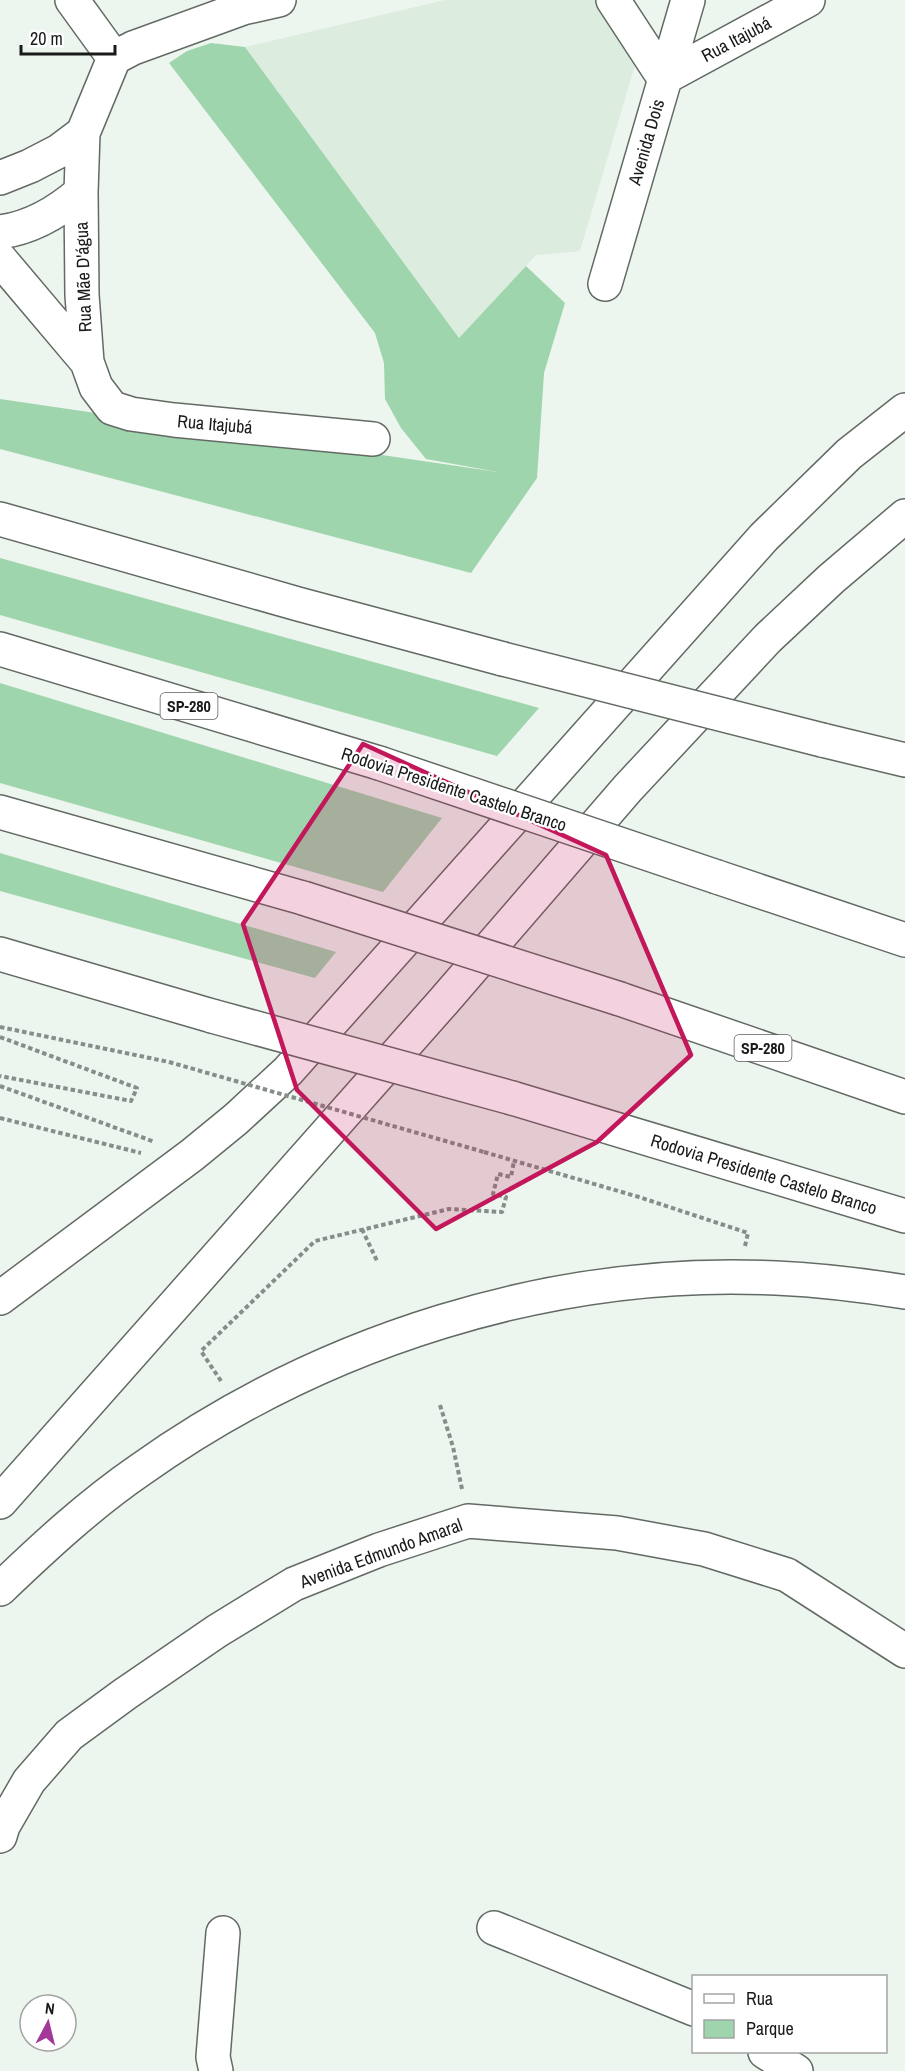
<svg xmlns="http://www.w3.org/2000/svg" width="905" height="2071" font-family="'Archivo Narrow',sans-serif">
<rect width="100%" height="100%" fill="#ecf5ee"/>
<!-- built -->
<path fill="#dcecdf" d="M 445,0 L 604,0 L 639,51 L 580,251 L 536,255 L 459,338 L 245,47 Z"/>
<!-- green -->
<path fill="#9fd5ac" d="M 211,43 L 245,47 L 459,338 L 526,266 L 565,303 L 544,373 L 537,478 L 471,573 L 0,449 L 0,399 L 498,472 L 426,459 L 401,428 L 385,399 L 384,363 L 375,333 L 169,63 L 187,51 Z
M 0,558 L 539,708 L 497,756 L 0,615 Z
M 0,683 L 442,818 L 383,892 L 0,783 Z
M 0,853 L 336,952 L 315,978 L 0,891 Z"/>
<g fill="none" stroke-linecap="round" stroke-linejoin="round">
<!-- minor casing -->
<g stroke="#636a64" stroke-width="36">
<path id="minor" d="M 72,0 L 114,58
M 613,0 L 664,78 L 808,0
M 83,133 L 81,192 L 82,295 L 87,362 L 96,387 L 112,408 L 131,414 L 174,420 L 373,439
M 0,178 L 30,166 L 59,151 L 83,133 L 114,58 L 133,48 L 243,8 L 279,0
M 0,232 C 31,228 58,212 81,192
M 0,259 L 87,362
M 605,284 L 688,0
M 0,1836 L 3,1826 L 29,1781 L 69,1735 L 125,1694 L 217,1631 L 294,1584 L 379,1550 L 468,1521 L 617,1533 L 704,1549 L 787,1575 L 905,1651
M 494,1928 L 694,2009
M 765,2052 L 796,2071
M 216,2071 L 213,2057 L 223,1933"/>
</g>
<!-- highway casing -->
<g stroke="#636a64" stroke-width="36">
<path id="highway" d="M 0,519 L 298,604 L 503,659
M 0,649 L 379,763
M 822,740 L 905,760
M 0,812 L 303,898
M 717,877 L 905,940
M 0,954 L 212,1016
M 620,999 L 905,1097
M 512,1098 L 905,1216
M 0,1298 L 192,1155 L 236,1119 L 288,1071 L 764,537 L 849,454 L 905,410
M 0,1502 L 443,1002 L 628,788 L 768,638 L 831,579 L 905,516
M 0,1589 C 44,1547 89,1505 140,1470 C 321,1341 553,1267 776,1278 C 820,1280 862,1285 905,1292"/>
</g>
<!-- path -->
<path stroke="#878d89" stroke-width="4" stroke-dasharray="4.5 3" stroke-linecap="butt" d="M 0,1027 L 169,1062
M 0,1037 L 137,1088 L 131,1101 L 0,1076
M 0,1086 L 155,1142
M 0,1118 L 141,1153
M 484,1152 L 639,1197 L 748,1233 L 745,1246
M 362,1229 L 377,1261
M 221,1381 L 201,1351 L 315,1241 L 449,1209 L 502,1212 L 506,1197 L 493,1194 L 498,1174 L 511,1177 L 514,1161
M 440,1405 L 453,1447 L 462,1489"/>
<!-- minor -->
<use href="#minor" stroke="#fff" stroke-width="33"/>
<!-- highway -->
<use href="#highway" stroke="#fff" stroke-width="33"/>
<!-- highway-bridge casing -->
<g stroke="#636a64" stroke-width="36" stroke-linecap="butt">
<path id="highway-bridge" d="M 503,659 L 822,740
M 379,763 L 717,877
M 303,898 L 620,999
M 212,1016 L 512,1098"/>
</g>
<!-- path-bridge -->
<path stroke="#878d89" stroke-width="4" stroke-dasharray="4.5 3" stroke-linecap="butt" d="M 169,1062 L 484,1152"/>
<!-- highway-bridge -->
<use href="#highway-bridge" stroke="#fff" stroke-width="33"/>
</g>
<!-- marked area -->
<path fill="#c2185b" fill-opacity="0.2" stroke="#c2185b" stroke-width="4.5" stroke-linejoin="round" d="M 363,744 L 606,855 L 691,1055 L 597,1142 L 436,1229 L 297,1090 L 243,924 Z"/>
<g text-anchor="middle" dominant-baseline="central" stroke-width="4.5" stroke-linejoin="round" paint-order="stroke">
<!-- shield labels -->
<g fill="#fff" stroke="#5d5f5e" stroke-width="1.5">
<rect x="160.5" y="693" width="57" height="26" rx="4.5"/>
<rect x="734.5" y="1035" width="57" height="26" rx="4.5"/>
</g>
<g font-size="16" font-weight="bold" fill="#181b19">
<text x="189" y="706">SP-280</text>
<text x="763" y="1048">SP-280</text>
</g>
<!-- street labels -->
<g font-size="18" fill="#181b19" stroke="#fff">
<text transform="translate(736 39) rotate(-28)">Rua Itajubá</text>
<text transform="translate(646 142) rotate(-74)">Avenida Dois</text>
<text transform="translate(83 277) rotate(-92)">Rua Mãe D'água</text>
<text transform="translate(215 424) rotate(5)">Rua Itajubá</text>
<text transform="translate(454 789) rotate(18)">Rodovia Presidente Castelo Branco</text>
<text transform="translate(764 1174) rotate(17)">Rodovia Presidente Castelo Branco</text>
<text transform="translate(381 1553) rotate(-20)">Avenida Edmundo Amaral</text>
</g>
</g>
<!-- legend -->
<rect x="692" y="1975" width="195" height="78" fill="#ffffff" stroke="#a3a4a3" stroke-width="1.5"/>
<rect x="704" y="1994" width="30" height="9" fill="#ffffff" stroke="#a3a4a3" stroke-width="1.5"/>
<text x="746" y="2005" font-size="18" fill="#181b19">Rua</text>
<rect x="704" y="2020" width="30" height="18" fill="#9fd5ac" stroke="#a3a4a3" stroke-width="1.5"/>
<text x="746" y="2035" font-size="18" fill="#181b19">Parque</text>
<!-- north arrow -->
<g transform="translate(48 2023) rotate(7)"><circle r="28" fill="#ffffff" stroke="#a3a4a3" stroke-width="1.5"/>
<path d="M0-4.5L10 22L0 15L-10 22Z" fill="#a43899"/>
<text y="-9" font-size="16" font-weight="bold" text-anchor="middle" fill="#181b19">N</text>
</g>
<!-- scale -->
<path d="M21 45v9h94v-9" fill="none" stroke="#181b19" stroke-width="3"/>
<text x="30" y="45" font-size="18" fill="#181b19" stroke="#ffffff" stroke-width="4.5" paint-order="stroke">20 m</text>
</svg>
